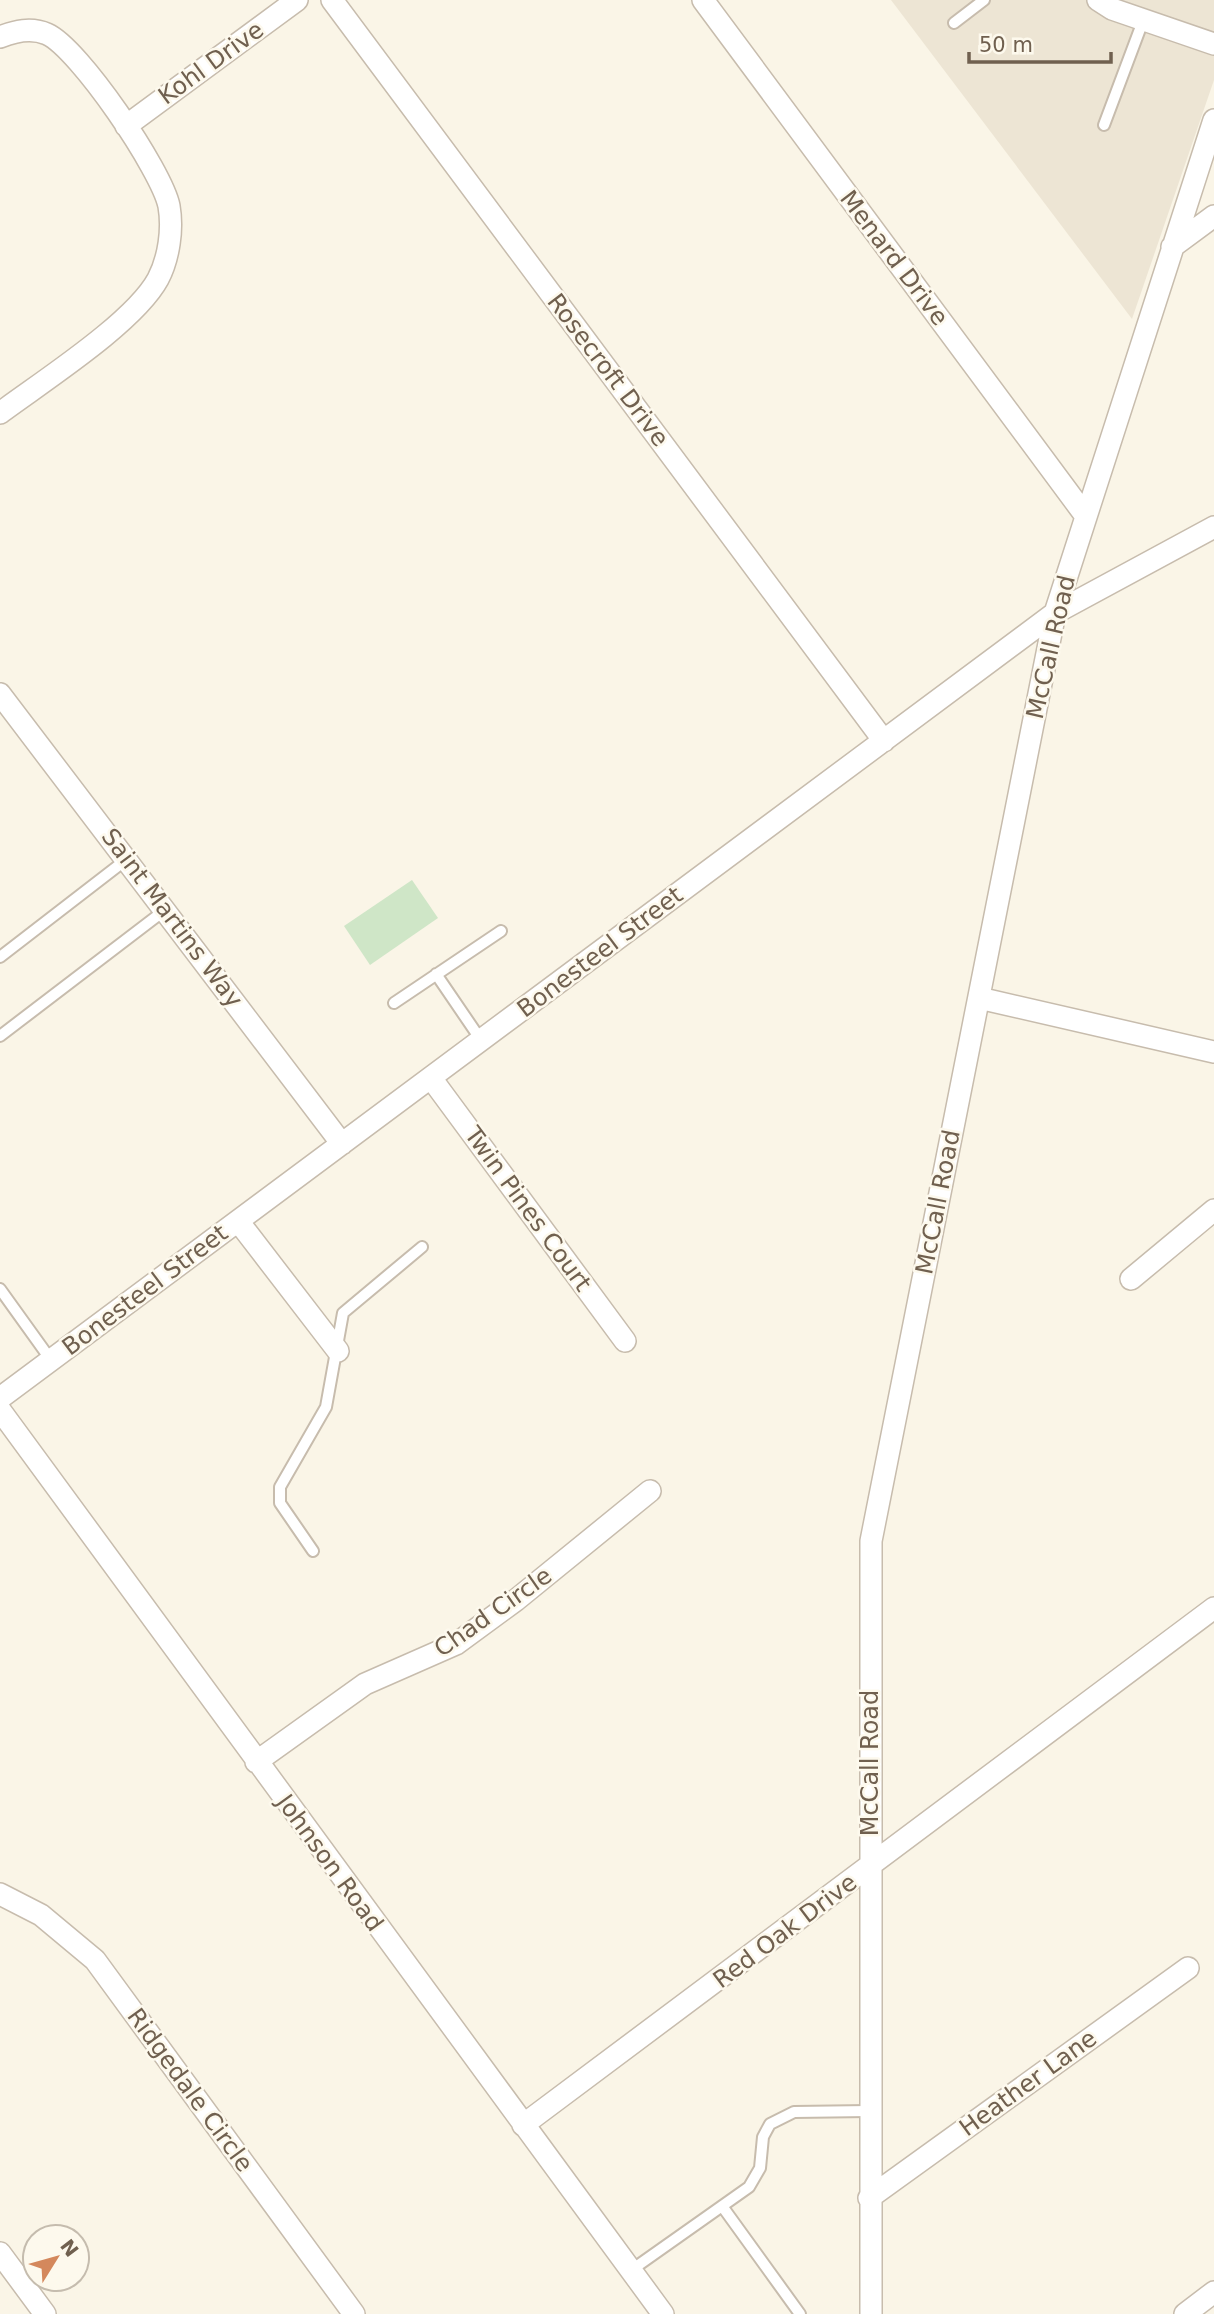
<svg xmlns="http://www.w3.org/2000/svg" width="1214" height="2314" font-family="'DejaVu Sans',sans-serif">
<rect width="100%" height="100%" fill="#faf5e7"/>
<!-- residential -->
<path fill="#ede5d4" d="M 891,0 L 1214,0 L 1214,80 L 1132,319 Z"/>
<!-- green -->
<path fill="#cfe6c7" d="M 412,880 L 438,918 L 370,965 L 344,926 Z"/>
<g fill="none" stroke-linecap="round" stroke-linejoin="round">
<!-- lane casing -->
<g stroke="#c7bcad" stroke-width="14">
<path id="lane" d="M 954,23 L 984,0
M 1104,125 L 1143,21
M 0,957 L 127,859
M 436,974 L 481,1040
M 394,1003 L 501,931
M 0,1036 L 165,910
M 0,1289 L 51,1360
M 313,1551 L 280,1503 L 280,1487 L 326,1407 L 343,1313 L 422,1247
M 722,2206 L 800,2314
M 630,2271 L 749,2187 L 760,2168 L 763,2137 L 770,2124 L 794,2112 L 869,2111"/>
</g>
<!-- street casing -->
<g stroke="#c7bcad" stroke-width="24">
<path id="street" d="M 332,0 L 884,741
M 703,0 L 1085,515
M 1098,0 L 1112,9 L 1214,44
M 0,37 C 15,31 31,27 47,34 C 79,48 162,171 169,206 C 173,229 169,258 158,279 C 134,323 43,381 0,413
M 126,126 L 297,0
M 1172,247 L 1214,216
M 0,694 L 342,1144
M 979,998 L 1214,1052
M 431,1078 L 625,1341
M 238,1221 L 338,1351
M 1131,1279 L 1214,1210
M 0,1398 L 1055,613 L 1214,527
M 0,1410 L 663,2314
M 256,1762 L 365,1684 L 456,1644 L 516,1600 L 650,1491
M 0,1894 L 41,1915 L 95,1960 L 354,2314
M 523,2125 L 1214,1608
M 869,2198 L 1188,1968
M 0,2253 L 45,2314
M 871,2314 L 871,1541 L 1055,613 L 1214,120
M 1185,2314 L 1214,2292"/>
</g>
<!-- lane -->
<use href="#lane" stroke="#fff" stroke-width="10"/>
<!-- street -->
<use href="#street" stroke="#fff" stroke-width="21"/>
</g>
<g text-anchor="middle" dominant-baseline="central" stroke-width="5" stroke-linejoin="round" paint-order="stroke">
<!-- street labels -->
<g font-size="24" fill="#70604f" stroke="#fdf9ed">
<text transform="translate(211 63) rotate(-36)">Kohl Drive</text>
<text transform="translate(894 258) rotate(53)">Menard Drive</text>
<text transform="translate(608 370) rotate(53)">Rosecroft Drive</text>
<text transform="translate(1051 647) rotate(-77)">McCall Road</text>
<text transform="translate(172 918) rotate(53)">Saint Martins Way</text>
<text transform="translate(600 952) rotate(-37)">Bonesteel Street</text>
<text transform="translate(938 1202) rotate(-79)">McCall Road</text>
<text transform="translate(528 1209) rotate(54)">Twin Pines Court</text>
<text transform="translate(145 1290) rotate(-37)">Bonesteel Street</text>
<text transform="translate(493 1612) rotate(-35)">Chad Circle</text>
<text transform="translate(870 1763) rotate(-90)">McCall Road</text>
<text transform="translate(330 1863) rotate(54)">Johnson Road</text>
<text transform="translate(785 1931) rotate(-37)">Red Oak Drive</text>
<text transform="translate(1028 2083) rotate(-36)">Heather Lane</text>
<text transform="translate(190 2090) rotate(54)">Ridgedale Circle</text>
</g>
</g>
<!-- north arrow -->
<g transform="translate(56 2258) rotate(53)"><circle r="33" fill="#fdf9ed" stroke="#c5bcae" stroke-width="2"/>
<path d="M0-5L12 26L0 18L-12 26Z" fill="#d4885c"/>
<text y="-10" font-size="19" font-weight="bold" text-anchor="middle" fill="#70604f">N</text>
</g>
<!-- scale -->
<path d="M969 52v10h142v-10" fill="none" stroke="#70604f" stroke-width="3.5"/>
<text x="979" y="52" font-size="21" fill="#70604f" stroke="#fdf9ed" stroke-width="5" paint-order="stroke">50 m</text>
</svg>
